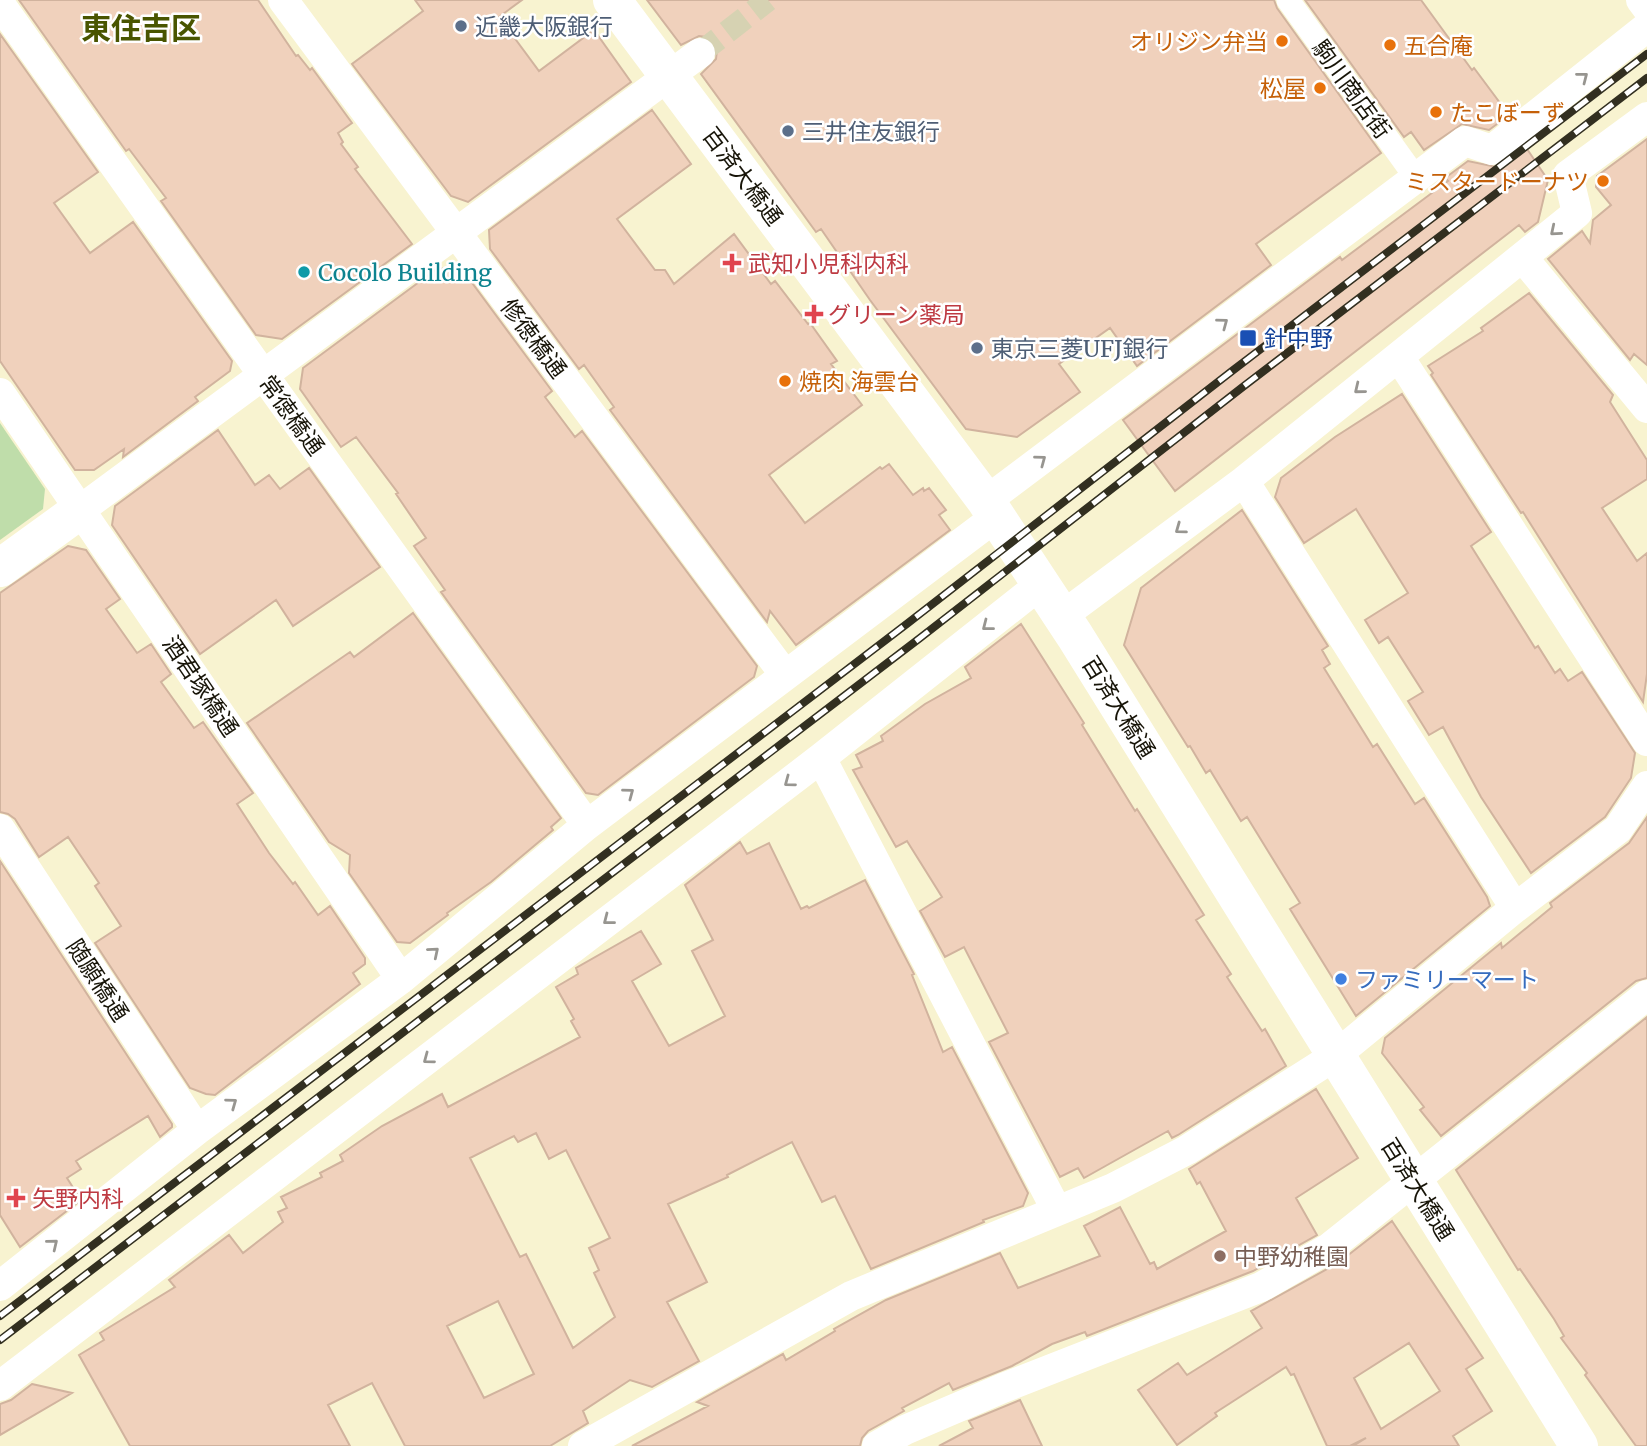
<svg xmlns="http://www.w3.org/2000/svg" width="1647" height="1446" font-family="Merriweather,'Noto Sans JP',serif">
<rect width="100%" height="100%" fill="#f8f3d0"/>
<!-- green -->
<path fill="#bfddaa" d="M 0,423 L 45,489 L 43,509 L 0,540 Z"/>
<!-- building -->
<path fill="#f0d1bc" stroke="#d1b39e" stroke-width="2" fill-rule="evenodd" d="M 19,0 L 258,0 L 296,56 L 298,55 L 310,70 L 312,68 L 352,123 L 338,133 L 343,142 L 341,144 L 358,167 L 355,169 L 412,244 L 282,339 L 256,335 L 161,201 L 166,198 L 129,149 L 126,151 Z
M 415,0 L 522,0 L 499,17 L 539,71 L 594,30 L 631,82 L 468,202 L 451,196 L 352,64 L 423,11 Z
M 647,0 L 1274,0 L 1277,8 L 1381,153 L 1256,244 L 1271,265 L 1137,366 L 1110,328 L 1059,364 L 1080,392 L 1017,437 L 966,429 L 870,300 L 821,229 L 816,232 L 701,74 L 716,59 L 717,50 L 714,42 L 706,37 L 699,36 L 681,45 Z
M 1305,0 L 1421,0 L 1472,70 L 1474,68 L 1509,115 L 1489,130 L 1462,124 L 1424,150 L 1411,132 L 1404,137 Z
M 0,34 L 98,172 L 54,203 L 90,253 L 133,222 L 232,361 L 230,371 L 195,397 L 198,401 L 123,457 L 124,449 L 94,470 L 75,470 L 0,361 Z
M 652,110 L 691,164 L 617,219 L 655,270 L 665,270 L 674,284 L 734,234 L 771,284 L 775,281 L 808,324 L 810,323 L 837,361 L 831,364 L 862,405 L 769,475 L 805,523 L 880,467 L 882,469 L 889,464 L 913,495 L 923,488 L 924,491 L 929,488 L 946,510 L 939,515 L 950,530 L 796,645 L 770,611 L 767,622 L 610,410 L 614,407 L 584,365 L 579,369 L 490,249 L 489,230 Z
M 1647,139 L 1647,365 L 1634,354 L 1630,360 L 1548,259 L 1582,231 L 1590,243 L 1593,220 L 1611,205 L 1596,187 L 1597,176 Z
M 1525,146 L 1548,180 L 1538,222 L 1525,232 L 1519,225 L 1175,491 L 1123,420 L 1340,257 L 1342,260 L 1448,181 L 1445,178 L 1468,161 L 1496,167 Z
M 438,268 L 464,272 L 552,391 L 545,397 L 575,437 L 582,431 L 757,666 L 754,677 L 598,795 L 586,793 L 441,592 L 445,590 L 414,546 L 426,538 L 396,494 L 398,493 L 356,437 L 341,447 L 300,389 L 303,368 Z
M 1529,293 L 1613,395 L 1610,402 L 1647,460 L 1647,479 L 1602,508 L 1637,561 L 1647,553 L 1647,674 L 1643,702 L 1523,512 L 1521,513 L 1431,375 L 1433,373 L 1428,366 L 1483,331 L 1481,328 Z
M 1402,394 L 1491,532 L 1471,546 L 1535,648 L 1538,646 L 1555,673 L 1560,669 L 1568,681 L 1582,672 L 1635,753 L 1631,778 L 1605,817 L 1531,873 L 1481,797 L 1443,727 L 1429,735 L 1408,701 L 1423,692 L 1388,637 L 1379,643 L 1365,620 L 1408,593 L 1356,509 L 1304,543 L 1275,497 L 1281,478 L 1335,437 Z
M 218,430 L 255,485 L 269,475 L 280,489 L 309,468 L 380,567 L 293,626 L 276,600 L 200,654 L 112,525 L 115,506 Z
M 1242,510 L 1328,646 L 1322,650 L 1330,664 L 1324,668 L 1373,747 L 1377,744 L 1415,804 L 1424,798 L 1487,897 L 1490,906 L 1356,1016 L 1290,909 L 1300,903 L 1247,817 L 1241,821 L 1210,770 L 1206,773 L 1190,746 L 1188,747 L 1124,645 L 1141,588 Z
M 68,546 L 86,550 L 120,599 L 106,609 L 137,653 L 151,644 L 171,674 L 161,682 L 194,728 L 203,722 L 253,793 L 237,804 L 269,853 L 293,884 L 295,882 L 318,915 L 330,906 L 365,958 L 365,964 L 353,973 L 360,984 L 215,1095 L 206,1094 L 190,1088 L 95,943 L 121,926 L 95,886 L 99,883 L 68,837 L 39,857 L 15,819 L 8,814 L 0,812 L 0,593 Z
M 413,613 L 561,818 L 551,827 L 553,830 L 491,882 L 447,913 L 448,915 L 410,943 L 397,942 L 349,873 L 350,855 L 329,842 L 247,723 L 350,652 L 354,657 Z
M 1021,624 L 1084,723 L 1082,725 L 1135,811 L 1137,809 L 1204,915 L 1196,920 L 1231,974 L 1227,977 L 1262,1031 L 1265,1029 L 1286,1066 L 1178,1135 L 1172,1138 L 1168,1131 L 1084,1178 L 1078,1168 L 1060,1177 L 989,1042 L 1008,1033 L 964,947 L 945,957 L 920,911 L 942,897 L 907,841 L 896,847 L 853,770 L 862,767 L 856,755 L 883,741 L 881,736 L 925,704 L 971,678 L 965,667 Z
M 1647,817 L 1647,978 L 1636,981 L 1441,1136 L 1420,1110 L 1424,1107 L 1382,1053 L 1385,1038 L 1501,943 L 1502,948 L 1552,907 L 1550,903 L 1629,843 Z
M 740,842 L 747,854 L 769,843 L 801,909 L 807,906 L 809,908 L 865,880 L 914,974 L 912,975 L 943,1052 L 952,1047 L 1028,1193 L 1023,1206 L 983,1220 L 984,1222 L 871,1269 L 835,1196 L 822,1202 L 792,1142 L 727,1175 L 728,1177 L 668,1204 L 707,1282 L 667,1302 L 699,1361 L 652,1387 L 630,1380 L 583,1411 L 588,1423 L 550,1446 L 405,1446 L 372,1383 L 328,1405 L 350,1446 L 130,1446 L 79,1355 L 104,1340 L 100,1333 L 175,1287 L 169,1280 L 229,1235 L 243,1253 L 283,1222 L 278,1212 L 287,1208 L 281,1197 L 322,1177 L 320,1173 L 343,1161 L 340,1155 L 382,1126 L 442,1094 L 448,1107 L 580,1037 L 571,1021 L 574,1019 L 556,987 L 578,974 L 576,968 L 641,931 L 661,964 L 632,981 L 669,1046 L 725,1016 L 692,951 L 713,940 L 685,885 ZM 536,1133 L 549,1159 L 566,1150 L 610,1238 L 589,1248 L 599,1270 L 594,1273 L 615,1317 L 573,1348 L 526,1254 L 520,1257 L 470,1158 L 514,1136 L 518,1142 ZM 498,1301 L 534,1374 L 484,1398 L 447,1326 Z
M 0,861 L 172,1124 L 172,1127 L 160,1137 L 148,1116 L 76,1161 L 81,1169 L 67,1178 L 81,1200 L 20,1247 L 0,1215 Z
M 1647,1017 L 1647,1446 L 1636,1446 L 1585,1375 L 1587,1373 L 1561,1338 L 1564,1336 L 1554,1319 L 1520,1269 L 1518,1270 L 1456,1170 Z
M 1316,1089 L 1358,1158 L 1296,1198 L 1317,1235 L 1253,1271 L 1087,1336 L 1085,1332 L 1052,1344 L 1012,1366 L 953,1390 L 949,1383 L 902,1408 L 904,1411 L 868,1431 L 862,1438 L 860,1446 L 632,1446 L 708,1406 L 697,1402 L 783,1354 L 786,1360 L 835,1331 L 834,1329 L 886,1300 L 1000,1253 L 1018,1288 L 1100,1256 L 1084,1226 L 1120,1207 L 1150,1264 L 1154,1262 L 1157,1269 L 1226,1231 L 1200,1182 L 1197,1184 L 1189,1169 Z
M 1392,1221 L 1483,1358 L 1466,1369 L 1492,1411 L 1453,1436 L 1459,1446 L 1353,1446 L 1366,1438 L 1350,1446 L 1327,1446 L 1294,1374 L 1291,1375 L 1286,1367 L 1215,1413 L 1217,1416 L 1177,1445 L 1138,1390 L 1178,1363 L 1187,1375 L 1262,1328 L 1251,1311 L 1338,1263 ZM 1409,1343 L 1440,1391 L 1381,1429 L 1354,1378 Z
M 32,1384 L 72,1393 L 0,1435 L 0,1404 L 11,1400 Z
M 1020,1400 L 1042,1446 L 939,1446 L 973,1428 L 969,1421 Z"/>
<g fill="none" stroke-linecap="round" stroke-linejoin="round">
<!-- pedestrian-tunnel -->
<path stroke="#d6d2b2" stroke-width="23" stroke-dasharray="23 11" stroke-linecap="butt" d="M 700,53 L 768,0"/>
<!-- pedestrian -->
<path stroke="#fff" stroke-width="23" d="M 1288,0 L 1416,178"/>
<!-- minor -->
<path stroke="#fff" stroke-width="30" d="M 283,0 L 785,675
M 1641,0 L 1647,8
M 0,4 L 264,376 L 587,825
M 1523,258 L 1647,408
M 1399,357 L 1647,741
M 0,393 L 401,979
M 1244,481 L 1515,908
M 986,501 L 1465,141 L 1492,150 L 1647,27
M 80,510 L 700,53
M 1062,616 L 1244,481 L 1577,213 L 1568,175 L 1647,117
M 821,758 L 1057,1211
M 0,829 L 197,1130
M 0,1286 L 197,1130 L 401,979 L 587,825 L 997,516
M 0,1386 L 821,758 L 1041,584
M 583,1446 L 851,1296 L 1113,1188 L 1187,1150 L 1335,1056 L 1515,908 L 1618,829 L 1647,786
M 877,1446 L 905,1430 L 1003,1388 L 1261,1287 L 1329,1248 L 1647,995"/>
<!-- tertiary -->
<path stroke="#fff" stroke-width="38" d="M 612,0 L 986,501 L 1075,636 L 1579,1446
M 0,568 L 80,510"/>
<!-- rail casing -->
<g stroke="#322f20" stroke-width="8">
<path id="rail" d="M 0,1316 L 908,623 L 1232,371 L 1647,54
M 0,1340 L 920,638 L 1244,386 L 1647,78"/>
</g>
<!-- rail -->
<use href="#rail" stroke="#fff" stroke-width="5" stroke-dasharray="16" stroke-linecap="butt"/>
</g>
<!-- one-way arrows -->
<defs><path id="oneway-chevron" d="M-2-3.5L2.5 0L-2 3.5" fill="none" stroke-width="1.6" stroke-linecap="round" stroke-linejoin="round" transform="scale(1.75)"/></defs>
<g stroke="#979590">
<use href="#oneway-chevron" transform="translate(1583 77) rotate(-38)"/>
<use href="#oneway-chevron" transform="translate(1555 231) rotate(140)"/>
<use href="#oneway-chevron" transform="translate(1223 323) rotate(-37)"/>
<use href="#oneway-chevron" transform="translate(1359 389) rotate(141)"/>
<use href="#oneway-chevron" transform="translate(1041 460) rotate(-37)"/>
<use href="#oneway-chevron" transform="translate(1180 529) rotate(144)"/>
<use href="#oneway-chevron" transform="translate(987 626) rotate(142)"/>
<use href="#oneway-chevron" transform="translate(789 782) rotate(143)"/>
<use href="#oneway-chevron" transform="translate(629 793) rotate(-37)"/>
<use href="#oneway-chevron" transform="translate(608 920) rotate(142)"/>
<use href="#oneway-chevron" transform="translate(434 952) rotate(-40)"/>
<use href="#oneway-chevron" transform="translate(428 1059) rotate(143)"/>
<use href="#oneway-chevron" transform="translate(232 1103) rotate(-36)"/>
<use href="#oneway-chevron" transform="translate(53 1244) rotate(-39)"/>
</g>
<!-- markers -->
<g fill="#5c6f8a" stroke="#fff" stroke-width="2.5">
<circle cx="461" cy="26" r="7"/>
<circle cx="788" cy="131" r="7"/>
<circle cx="977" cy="348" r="7"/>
</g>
<g fill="#e8710a" stroke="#fff" stroke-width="2.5">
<circle cx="1282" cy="41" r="7"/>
<circle cx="1390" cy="45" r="7"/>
<circle cx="1320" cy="88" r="7"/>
<circle cx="1436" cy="112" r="7"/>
<circle cx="1603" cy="181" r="7"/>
<circle cx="785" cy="381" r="7"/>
</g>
<g fill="#e0444e" stroke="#fff" stroke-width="2.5">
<path d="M728.5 252.5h7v7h7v7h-7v7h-7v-7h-7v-7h7z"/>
<path d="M810.5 303.5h7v7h7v7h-7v7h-7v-7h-7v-7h7z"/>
<path d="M12.5 1187.5h7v7h7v7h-7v7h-7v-7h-7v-7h7z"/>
</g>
<circle fill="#0f9aa8" stroke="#fff" stroke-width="2.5" cx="304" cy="272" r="7"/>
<rect fill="#1a4fb4" stroke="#fff" stroke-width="2.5" x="1239" y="329" width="18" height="18" rx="3.5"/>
<circle fill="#3f7fe0" stroke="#fff" stroke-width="2.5" cx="1341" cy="979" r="7"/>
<circle fill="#8d6e63" stroke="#fff" stroke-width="2.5" cx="1220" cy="1256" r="7"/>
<g text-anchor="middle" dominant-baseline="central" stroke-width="5" stroke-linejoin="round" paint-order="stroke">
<!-- service labels -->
<g font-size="23" fill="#4e5e75" stroke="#fff" text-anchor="start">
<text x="475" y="26">近畿大阪銀行</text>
<text x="802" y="131">三井住友銀行</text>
<text x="991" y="348">東京三菱UFJ銀行</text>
</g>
<!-- food labels -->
<g font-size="23" fill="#c56008" stroke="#fff" text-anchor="end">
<text x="1268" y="41">オリジン弁当</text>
<text x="1404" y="45" text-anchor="start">五合庵</text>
<text x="1306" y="88">松屋</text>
<text x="1450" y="112" text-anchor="start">たこぼーず</text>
<text x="1589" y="181">ミスタードーナツ</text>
<text x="799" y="381" text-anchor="start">焼肉 海雲台</text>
</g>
<!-- street labels -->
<g font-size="23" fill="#171408" stroke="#fff">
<text transform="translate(1352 89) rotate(54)">駒川商店街</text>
<text transform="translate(743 176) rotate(53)">百済大橋通</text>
<text transform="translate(534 338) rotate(53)">修徳橋通</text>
<text transform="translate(292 415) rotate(54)">常徳橋通</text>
<text transform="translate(201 686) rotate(56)">酒君塚橋通</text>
<text transform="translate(1119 707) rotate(58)">百済大橋通</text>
<text transform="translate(98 980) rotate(57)">随願橋通</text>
<text transform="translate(1418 1189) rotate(58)">百済大橋通</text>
</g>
<!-- health labels -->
<g font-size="23" fill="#be3a42" stroke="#fff" text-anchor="start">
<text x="748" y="263">武知小児科内科</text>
<text x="828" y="314">グリーン薬局</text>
<text x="32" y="1198">矢野内科</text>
</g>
<!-- culture labels -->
<g font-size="23" fill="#0d838f" stroke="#fff" text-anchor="start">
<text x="318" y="272">Cocolo Building</text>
</g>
<!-- transit labels -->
<g font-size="23" fill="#164399" stroke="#fff" text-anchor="start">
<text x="1264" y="338">針中野</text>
</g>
<!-- shop labels -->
<g font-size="23" fill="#366cbe" stroke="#fff" text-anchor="start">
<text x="1355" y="979">ファミリーマート</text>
</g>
<!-- education labels -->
<g font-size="23" fill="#785e54" stroke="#fff" text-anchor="start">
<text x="1234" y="1256">中野幼稚園</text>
</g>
<!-- district labels -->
<g font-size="30" font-weight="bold" fill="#495500" stroke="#fff">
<text x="141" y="28">東住吉区</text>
</g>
</g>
</svg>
